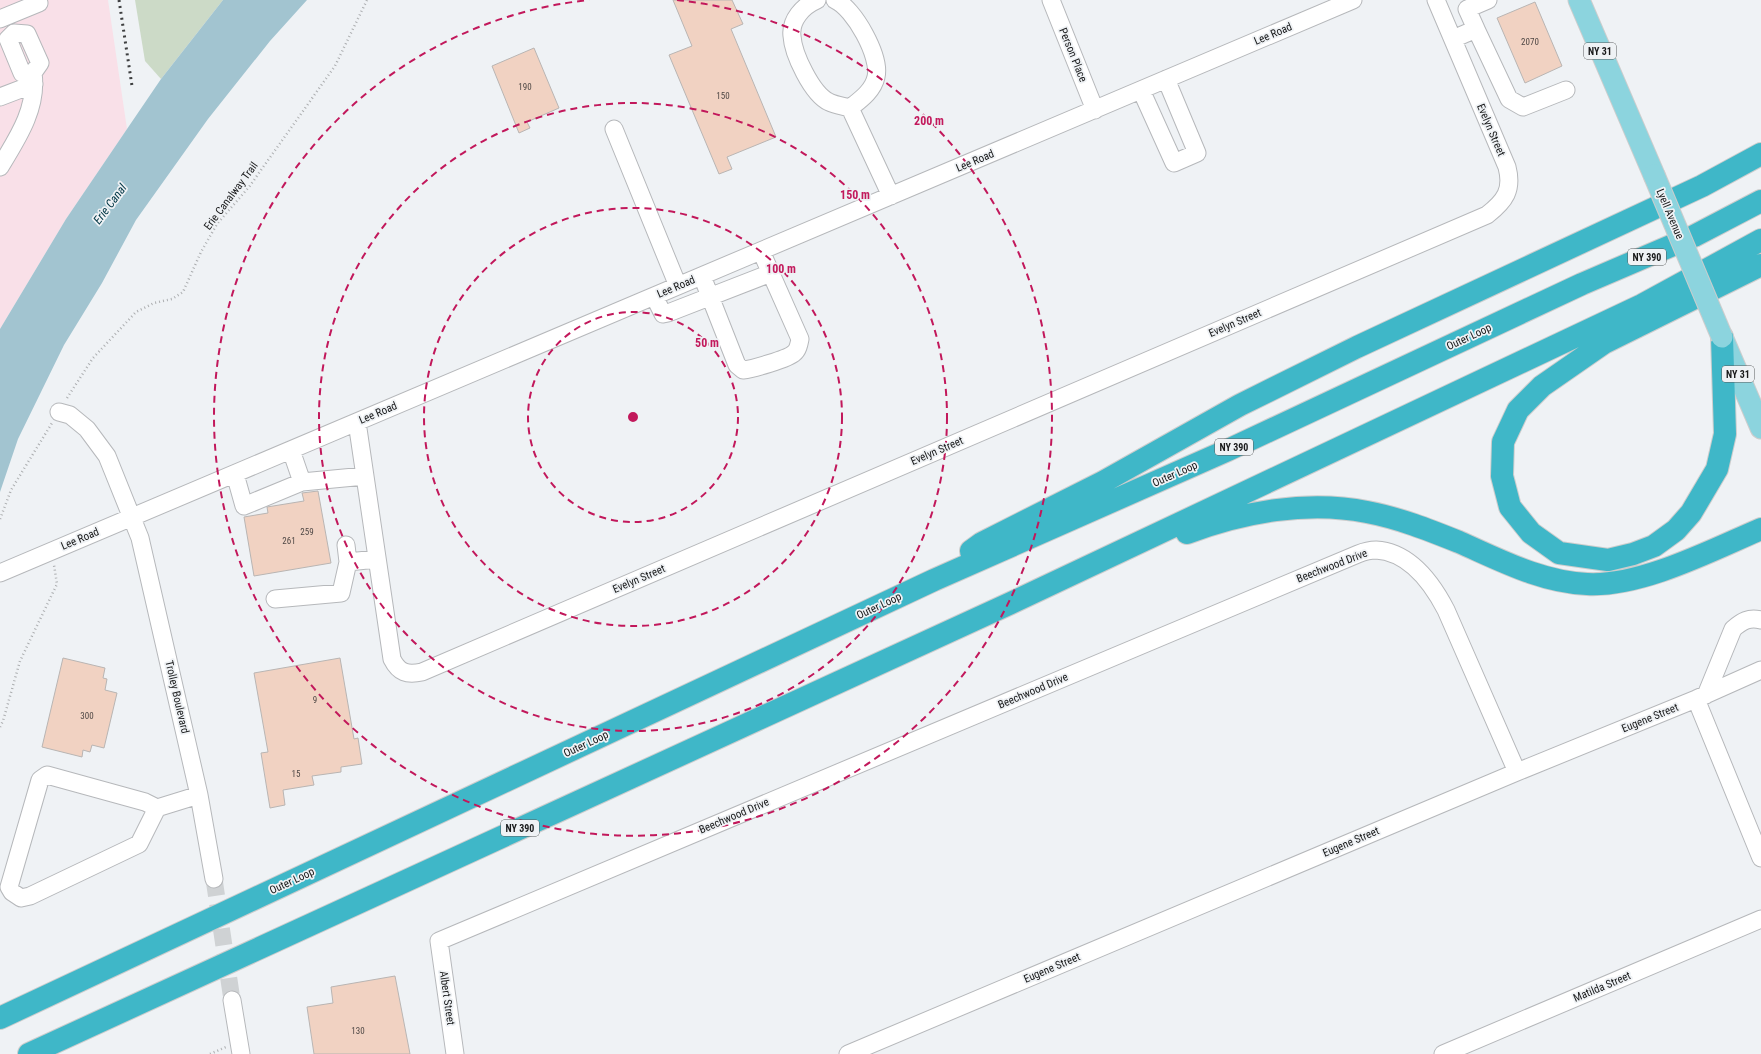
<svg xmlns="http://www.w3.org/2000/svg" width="1761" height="1054" font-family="'Roboto Condensed',sans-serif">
<rect width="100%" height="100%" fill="#eff2f5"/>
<!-- industrial -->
<path fill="#f9e0e8" d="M 0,0 L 108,0 L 127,129 L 66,219 L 0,329 Z"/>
<!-- green -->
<path fill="#ccdac7" d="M 135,0 L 223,0 L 161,79 L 145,61 Z"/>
<!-- water -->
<path fill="#a2c4d0" d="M 223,0 L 307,0 L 270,41 L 208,119 L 136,220 L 102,283 L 64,345 L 18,439 L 0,492 L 0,329 L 66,219 L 127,129 L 161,79 Z"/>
<!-- building -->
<path fill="#f1d2c2" stroke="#b9b5b3" d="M 673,0 L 732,0 L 743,24 L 731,29 L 776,137 L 727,157 L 732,169 L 719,174 L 669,55 L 692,46 Z
M 1535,2 L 1562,66 L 1525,83 L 1497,18 Z
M 534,48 L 559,108 L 527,122 L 530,128 L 519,133 L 492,66 Z
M 318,491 L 331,563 L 254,576 L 244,517 L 268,513 L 267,507 L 304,501 L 302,493 Z
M 63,658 L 105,668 L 103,678 L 107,679 L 105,690 L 117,693 L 104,748 L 92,745 L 90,752 L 83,750 L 82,757 L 42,747 Z
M 340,658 L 354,739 L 358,738 L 362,764 L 341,767 L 341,772 L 312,776 L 314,785 L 283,790 L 285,805 L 270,808 L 261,753 L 268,752 L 254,673 Z
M 395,976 L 410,1054 L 314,1054 L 307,1007 L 333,1003 L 331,987 Z"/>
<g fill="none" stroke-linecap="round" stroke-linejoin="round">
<!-- minor-tunnel -->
<path stroke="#cfd2d4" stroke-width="17" stroke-dasharray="17 8" stroke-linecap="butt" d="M 214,879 L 232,1000"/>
<!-- minor casing -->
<g stroke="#b6b8bb" stroke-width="19">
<path id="minor" d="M 817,0 C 803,6 790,20 792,36 C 793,54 812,94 829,102 C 835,105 843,106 850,108 L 891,196
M 835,0 C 854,8 881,57 876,77 C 873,91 860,100 850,108
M 1051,0 L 1095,110
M 0,19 L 39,3
M 1476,29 L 1467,9 L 1488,0
M 14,33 L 8,39 L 22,73 L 33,73
M 1453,39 L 1476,29 L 1509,99 L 1523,107 L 1566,90
M 1141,90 L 1174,163 L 1197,153 L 1166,79
M 0,97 L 34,84
M 614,129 L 678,286
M 0,167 C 17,139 38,108 33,73 L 40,63 L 27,34 L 14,33
M 702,276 L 737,365 L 743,370 C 752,369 788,359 794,353 C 798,350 799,344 800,339 L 761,251
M 654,296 L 663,314 L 668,313 L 771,273
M 59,412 L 70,415 L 87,429 L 107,456 L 140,538 L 199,795 L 214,879
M 357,422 L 392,659 C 399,673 407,675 422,672 L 1487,215 C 1505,201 1513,190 1507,167 L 1436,0
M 291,450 L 302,482 L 365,476
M 235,474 L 244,506 L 302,482
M 346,545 L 348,562
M 0,573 L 1353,0
M 275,599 L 341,593 L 348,562 L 377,559
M 1706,695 L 1733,629 C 1742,621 1749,617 1761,620
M 1696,699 L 1761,858
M 157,808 L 139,844 L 30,896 L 21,898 L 12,892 L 9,887 L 40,780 L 47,775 L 145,802 L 157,808 L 199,795
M 232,1000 L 241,1054
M 455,1054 L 439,941 L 1358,554 C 1363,552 1370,550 1376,550 C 1410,552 1432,583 1446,610 L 1517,772
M 848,1054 L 1517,772 L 1696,699 L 1761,670
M 1443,1054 L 1761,919"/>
</g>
<!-- major casing -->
<g stroke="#cccdcd" stroke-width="23">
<path id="major" d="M 1579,0 L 1654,175
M 1723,339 L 1761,428"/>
</g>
<!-- highway casing -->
<g stroke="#cccdcd" stroke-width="24">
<path id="highway" d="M 1722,337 L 1725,434 L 1717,469 L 1691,513 L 1676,530 L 1654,546 L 1633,554 L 1608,560 L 1559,553 L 1531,533 L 1510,507 L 1502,476 L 1503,442 L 1518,410 L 1542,386 L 1604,343 L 1761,265
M 1187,533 C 1242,512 1308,500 1367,512 C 1399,518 1429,530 1459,542 C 1500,560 1541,582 1587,584 C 1641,587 1712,550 1761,529
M 971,551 L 982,543 L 1103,482 L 1240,405 L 1357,347 L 1702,186 L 1761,154
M 0,1018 L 934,580 L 1228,450 L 1582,284 L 1694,236 L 1761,201
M 29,1054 L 1011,603 L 1642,305 L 1761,240"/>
</g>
<!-- path -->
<path stroke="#acaeb0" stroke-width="2.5" stroke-dasharray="1 3" stroke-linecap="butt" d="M 67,398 L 93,358 L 136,312 L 154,303 L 172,299 L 183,292 L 201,252 L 217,224 L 249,187 L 335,66 L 367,0
M 0,519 L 11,490 L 52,423
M 0,727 L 3,721 L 20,661 L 57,584 L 54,565
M 210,1054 L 226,1047"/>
<!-- minor -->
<use href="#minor" stroke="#fff" stroke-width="17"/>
<!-- major -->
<use href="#major" stroke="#8cd4de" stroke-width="21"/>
<!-- highway -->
<use href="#highway" stroke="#3fb7c8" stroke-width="22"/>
<!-- rail -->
<path stroke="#3e3f40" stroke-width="3" stroke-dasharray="2 4" stroke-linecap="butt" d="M 119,0 L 132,86"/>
<!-- major-bridge casing -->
<g stroke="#cccdcd" stroke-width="23" stroke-linecap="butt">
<path id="major-bridge" d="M 1654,175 L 1722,337"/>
</g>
<!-- major-bridge -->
<use href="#major-bridge" stroke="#8cd4de" stroke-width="21"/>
</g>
<!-- distance rings -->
<g fill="none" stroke="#c2185b" stroke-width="2" stroke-dasharray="7 5">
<circle cx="633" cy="417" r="105"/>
<circle cx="633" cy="417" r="209"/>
<circle cx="633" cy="417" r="314"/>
<path d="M677 0A419 419 0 1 1 589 0"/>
</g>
<g text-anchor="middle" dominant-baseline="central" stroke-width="3.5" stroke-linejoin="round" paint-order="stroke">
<!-- number labels -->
<g font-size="9" fill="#4f4845">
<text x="1530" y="42">2070</text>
<text x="525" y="87">190</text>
<text x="723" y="96">150</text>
<text x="307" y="532">259</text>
<text x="289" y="541">261</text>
<text x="315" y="700">9</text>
<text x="87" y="716">300</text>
<text x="296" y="774">15</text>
<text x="358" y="1031">130</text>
</g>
<!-- shield labels -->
<g fill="#eff2f5" stroke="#595b5c" stroke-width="1">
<rect x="1584" y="43" width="32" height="16" rx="3"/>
<rect x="1628" y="249" width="38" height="16" rx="3"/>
<rect x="1722" y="366" width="32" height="16" rx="3"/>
<rect x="1215" y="439" width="38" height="16" rx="3"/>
<rect x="501" y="820" width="38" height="16" rx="3"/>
</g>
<g font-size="10" font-weight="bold" fill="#191a1b">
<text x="1600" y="51">NY 31</text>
<text x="1647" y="257">NY 390</text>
<text x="1738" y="374">NY 31</text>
<text x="1234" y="447">NY 390</text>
<text x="520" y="828">NY 390</text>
</g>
<!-- street labels -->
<g font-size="11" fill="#191a1b" stroke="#eff2f5">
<text transform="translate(1273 34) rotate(-23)">Lee Road</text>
<text transform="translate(1073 55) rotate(68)">Person Place</text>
<text transform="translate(1491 130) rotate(67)">Evelyn Street</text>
<text transform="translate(975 161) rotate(-23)">Lee Road</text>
<text transform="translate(231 196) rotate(-53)">Erie Canalway Trail</text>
<text transform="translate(1670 214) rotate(67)">Lyell Avenue</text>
<text transform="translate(676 287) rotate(-23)">Lee Road</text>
<text transform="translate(1235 323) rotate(-23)">Evelyn Street</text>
<text transform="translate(1469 337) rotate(-25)">Outer Loop</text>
<text transform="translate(378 413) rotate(-23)">Lee Road</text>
<text transform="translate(937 451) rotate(-23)">Evelyn Street</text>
<text transform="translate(1175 474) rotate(-24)">Outer Loop</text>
<text transform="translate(80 539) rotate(-23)">Lee Road</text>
<text transform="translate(1332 566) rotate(-21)">Beechwood Drive</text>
<text transform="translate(639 579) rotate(-23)">Evelyn Street</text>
<text transform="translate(879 606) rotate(-25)">Outer Loop</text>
<text transform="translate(1033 691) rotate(-23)">Beechwood Drive</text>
<text transform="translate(177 697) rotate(77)">Trolley Boulevard</text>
<text transform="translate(1650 718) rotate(-22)">Eugene Street</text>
<text transform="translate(586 744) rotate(-25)">Outer Loop</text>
<text transform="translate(734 816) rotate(-23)">Beechwood Drive</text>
<text transform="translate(1351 842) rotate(-23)">Eugene Street</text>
<text transform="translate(292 881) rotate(-25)">Outer Loop</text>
<text transform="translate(1052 968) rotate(-23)">Eugene Street</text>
<text transform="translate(1602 987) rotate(-23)">Matilda Street</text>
<text transform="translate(447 998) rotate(82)">Albert Street</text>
</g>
<!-- water labels -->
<g font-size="12" font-style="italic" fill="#013645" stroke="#eff2f5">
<text transform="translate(110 204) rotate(-53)">Erie Canal</text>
</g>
</g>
<circle cx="633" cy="417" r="6" fill="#c2185b" stroke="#eff2f5" stroke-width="2"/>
<g font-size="12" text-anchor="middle" font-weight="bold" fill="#c2185b" stroke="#eff2f5" stroke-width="3.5" stroke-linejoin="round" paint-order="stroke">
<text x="929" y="125">200 m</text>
<text x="855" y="199">150 m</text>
<text x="781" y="273">100 m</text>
<text x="707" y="347">50 m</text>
</g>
</svg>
